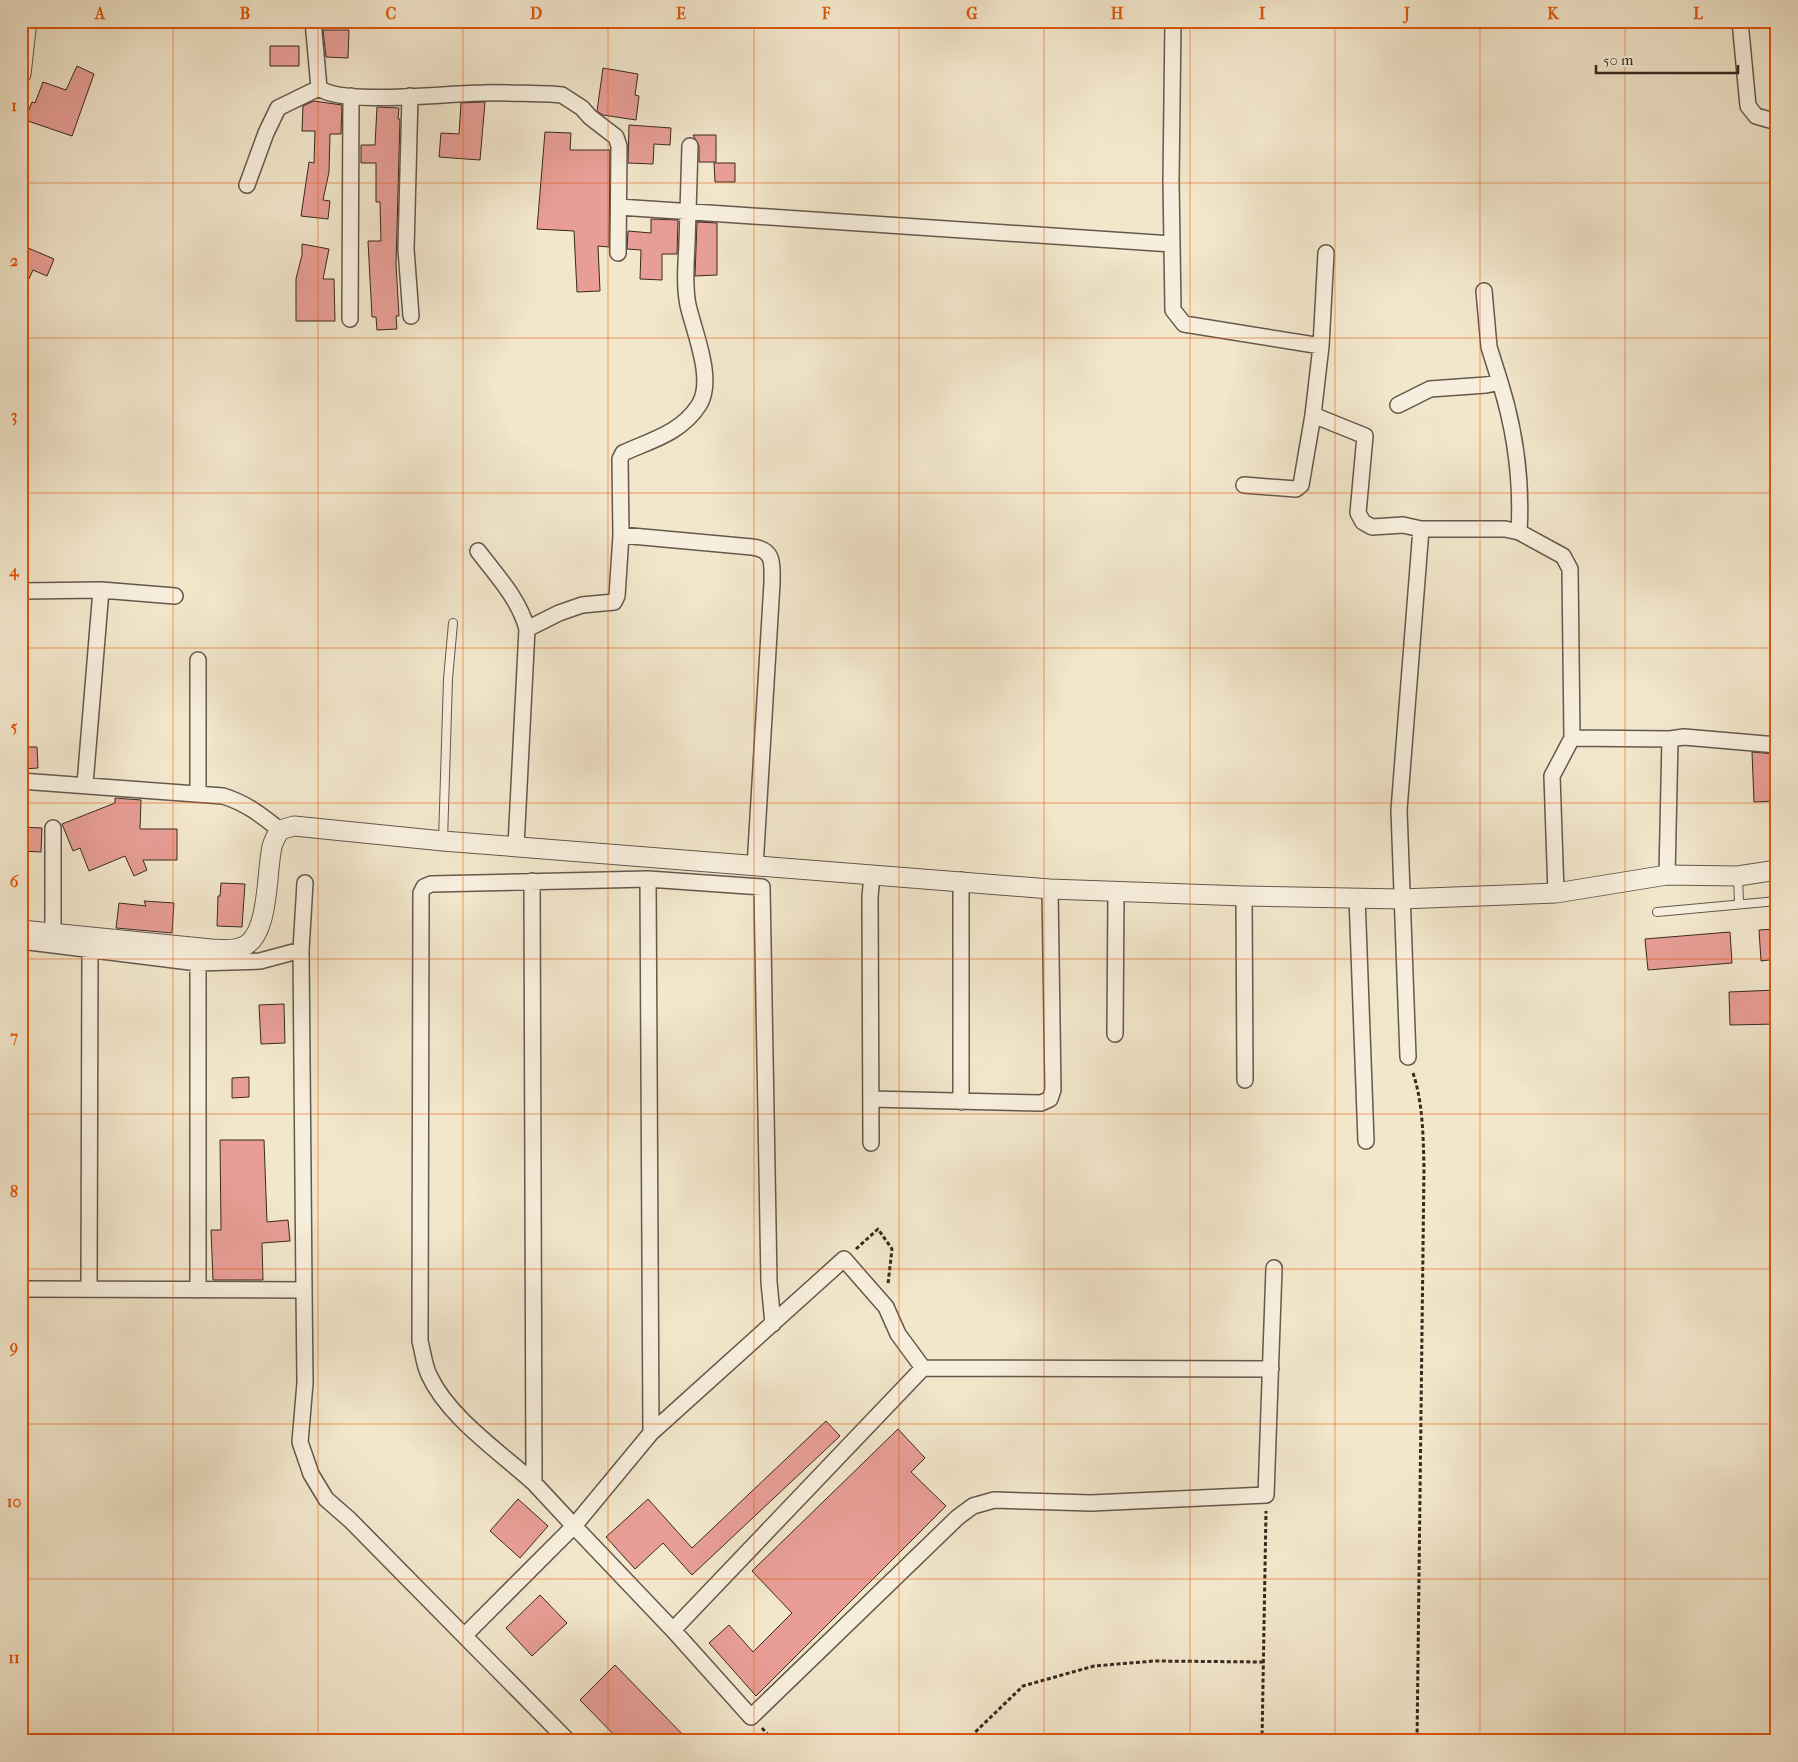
<svg xmlns="http://www.w3.org/2000/svg" width="1798" height="1762" font-family="'IM FELL French Canon',serif">
<rect width="100%" height="100%" fill="#f2e6cb"/>
<filter id="stains"><feTurbulence type="fractalNoise" baseFrequency=".004" numOctaves="4"/><feColorMatrix values="0 0 0 0 .2 0 0 0 0 .09 0 0 0 0 .02 0 0 0 .5 -.17"/></filter>
<radialGradient id="worn" r=".72"><stop offset=".6" stop-color="#630" stop-opacity="0"/><stop offset="1" stop-color="#630" stop-opacity=".3"/></radialGradient>
<!-- building -->
<path fill="#e89e96" stroke="#382921" d="M 323,30 L 349,30 L 348,58 L 326,57 Z
M 270,46 L 299,46 L 299,66 L 270,66 Z
M 77,66 L 94,74 L 72,136 L 25,120 L 32,102 L 35,103 L 43,82 L 66,90 Z
M 603,68 L 638,74 L 635,95 L 639,96 L 636,120 L 603,115 L 597,111 Z
M 314,101 L 342,105 L 341,134 L 330,134 L 329,172 L 323,200 L 330,201 L 328,219 L 301,216 L 309,162 L 314,163 L 315,131 L 302,131 L 303,106 Z
M 485,102 L 480,160 L 439,157 L 441,133 L 459,134 L 461,103 Z
M 377,107 L 399,108 L 398,119 L 400,119 L 396,264 L 399,316 L 396,316 L 397,329 L 377,330 L 376,317 L 372,317 L 368,241 L 381,241 L 380,202 L 376,202 L 376,163 L 361,163 L 361,145 L 375,145 Z
M 629,125 L 671,128 L 670,145 L 654,144 L 653,164 L 628,163 Z
M 545,132 L 571,133 L 570,150 L 610,150 L 609,247 L 598,246 L 600,291 L 577,292 L 574,231 L 537,229 Z
M 693,135 L 716,135 L 716,162 L 699,162 L 699,146 Z
M 714,163 L 735,163 L 735,182 L 715,182 Z
M 651,219 L 678,220 L 677,254 L 662,254 L 662,280 L 640,279 L 641,250 L 627,249 L 628,231 L 651,233 Z
M 697,222 L 717,223 L 717,275 L 695,276 Z
M 302,244 L 329,249 L 323,279 L 334,279 L 335,321 L 296,321 L 296,279 L 302,255 Z
M 21,245 L 54,259 L 47,276 L 33,270 L 21,296 Z
M 23,747 L 37,747 L 38,768 L 24,769 Z
M 1752,752 L 1776,754 L 1777,801 L 1754,802 Z
M 115,798 L 141,800 L 140,829 L 177,829 L 177,860 L 143,860 L 147,870 L 134,876 L 125,856 L 89,871 L 80,848 L 73,851 L 62,824 L 115,803 Z
M 21,827 L 42,828 L 41,852 L 21,851 Z
M 221,883 L 245,884 L 242,927 L 217,926 L 218,896 L 220,896 Z
M 144,901 L 174,903 L 172,933 L 116,928 L 119,903 L 146,906 Z
M 1777,929 L 1777,959 L 1761,961 L 1759,930 Z
M 1730,932 L 1732,963 L 1648,970 L 1645,939 Z
M 1777,990 L 1777,1024 L 1730,1025 L 1729,992 Z
M 284,1004 L 285,1043 L 261,1044 L 259,1005 Z
M 249,1077 L 249,1097 L 232,1098 L 232,1078 Z
M 220,1140 L 264,1140 L 267,1222 L 288,1220 L 290,1241 L 262,1243 L 263,1280 L 213,1280 L 211,1230 L 221,1230 Z
M 826,1421 L 840,1436 L 692,1575 L 663,1543 L 635,1569 L 606,1537 L 648,1499 L 692,1548 Z
M 898,1429 L 925,1458 L 911,1472 L 946,1506 L 756,1696 L 709,1643 L 729,1625 L 753,1652 L 792,1613 L 752,1571 Z
M 518,1499 L 548,1526 L 520,1558 L 490,1531 Z
M 540,1595 L 567,1623 L 532,1656 L 506,1628 Z
M 615,1665 L 689,1741 L 620,1741 L 580,1700 Z"/>
<g fill="none" stroke-linecap="round" stroke-linejoin="round">
<!-- service casing -->
<g stroke="#66584c" stroke-width="10">
<path id="service" d="M 443,841 L 448,679 L 453,623
M 1738,877 L 1739,903
M 1657,912 L 1777,901"/>
</g>
<!-- minor casing -->
<g stroke="#66584c" stroke-width="18">
<path id="minor" d="M 313,21 L 319,88 C 342,106 449,93 482,93 C 505,92 528,94 551,94 L 562,95 L 582,108 L 590,117 L 616,137 L 619,146 L 618,253
M 1173,21 L 1171,181 L 1173,310 L 1184,324 L 1321,346
M 1740,21 L 1748,106 L 1756,116 L 1777,122
M 410,96 L 406,249 L 411,316
M 247,185 L 266,133 L 278,108 L 319,88
M 619,207 L 1172,244
M 1326,253 L 1321,346 L 1313,415 L 1365,436 L 1358,513 L 1363,522 L 1372,527 L 1403,525 L 1421,529 L 1505,529 L 1519,532 L 1563,556 L 1570,569 L 1572,738 L 1552,776 L 1556,893
M 1484,291 L 1489,347 L 1500,382
M 350,319 L 351,96
M 1398,405 L 1430,389 L 1486,385 L 1500,382 C 1515,430 1522,482 1519,532
M 1244,485 L 1296,489 L 1301,485 L 1313,415
M 621,535 L 752,547 C 775,550 772,564 772,583 L 755,867
M 478,551 C 497,576 519,599 527,629 L 516,846
M 101,590 L 175,596
M 21,591 L 101,590 L 85,784
M 527,629 L 559,613 L 582,605 L 614,602 L 617,596 L 621,535 L 620,459 L 623,453 C 652,440 681,433 699,405 C 715,380 694,332 688,305 C 684,286 686,264 687,244 C 688,212 689,179 690,146
M 198,660 L 198,793
M 1572,738 L 1670,739
M 21,781 L 223,796 C 246,803 261,815 280,830
M 53,828 L 53,935
M 1667,875 L 1670,739 L 1684,737 L 1777,745
M 648,879 L 651,1433
M 961,880 L 961,1102
M 1244,896 L 1245,1080
M 1357,897 L 1366,1141
M 21,941 L 198,963 L 260,961 L 301,950
M 1115,1034 L 1116,892
M 1408,1057 L 1399,810 L 1421,529
M 871,1099 L 1041,1103 L 1050,1099 L 1053,1090 L 1050,889
M 871,1143 L 870,897 L 872,875
M 21,1289 L 304,1290 L 305,1383 L 300,1442 L 311,1474 L 326,1499 L 350,1520 L 568,1741
M 89,1289 L 90,949
M 198,1290 L 198,963
M 304,1290 L 301,950 L 305,883
M 923,1368 L 1271,1369
M 534,1483 C 500,1452 448,1417 429,1375 C 424,1365 423,1352 420,1341 L 421,893 L 424,887 L 431,884 L 648,879 L 762,887 L 769,1282 L 773,1324
M 673,1630 L 751,1717 L 958,1517 L 973,1506 L 994,1500 L 1091,1503 L 1266,1495 L 1274,1268
M 465,1635 L 574,1526 L 673,1630 L 923,1368 L 898,1334 L 886,1307 L 844,1259 L 651,1433 L 574,1526 L 534,1483 L 532,881"/>
</g>
<!-- tertiary casing -->
<g stroke="#66584c" stroke-width="21">
<path id="tertiary" d="M 21,74 L 27,21
M 21,930 L 211,949 C 220,949 233,951 242,947 C 270,937 266,872 272,847 C 273,841 277,835 280,830 L 294,826 L 443,841 L 1050,889 L 1244,896 L 1401,899 L 1556,893 L 1667,875 L 1738,876 L 1777,870"/>
</g>
<!-- path -->
<path stroke="#382921" stroke-width="3" stroke-dasharray="4 2.5" stroke-linecap="butt" d="M 1413,1073 C 1423,1103 1423,1135 1424,1167 L 1417,1741
M 856,1249 L 878,1229 L 892,1249 L 888,1284
M 762,1728 L 774,1741
M 966,1741 L 1023,1686 L 1094,1666 L 1154,1661 L 1264,1662
M 1262,1741 L 1266,1511"/>
<!-- service -->
<use href="#service" stroke="#f7efdd" stroke-width="8"/>
<!-- minor -->
<use href="#minor" stroke="#f7efdd" stroke-width="15"/>
<!-- tertiary -->
<use href="#tertiary" stroke="#f7efdd" stroke-width="19"/>
</g>
<!-- grid -->
<path fill="none" stroke="#df570d" stroke-width="1" stroke-opacity="0.55" d="M 173,21 L 173,1741M 318,21 L 318,1741M 463,21 L 463,1741M 608,21 L 608,1741M 754,21 L 754,1741M 899,21 L 899,1741M 1044,21 L 1044,1741M 1190,21 L 1190,1741M 1335,21 L 1335,1741M 1480,21 L 1480,1741M 1625,21 L 1625,1741M 21,183 L 1777,183M 21,338 L 1777,338M 21,493 L 1777,493M 21,648 L 1777,648M 21,803 L 1777,803M 21,959 L 1777,959M 21,1114 L 1777,1114M 21,1269 L 1777,1269M 21,1424 L 1777,1424M 21,1579 L 1777,1579"/>
<!-- margin -->
<rect width="1798" height="1762" fill="none" stroke="#f2e6cb" stroke-width="55"/>
<!-- scale -->
<path d="M1596 65v8h142v-8" fill="none" stroke="#382921" stroke-width="2.5"/>
<text x="1603" y="65" font-size="15" fill="#382921" stroke="#f7efdd" stroke-width="4" paint-order="stroke">50 m</text>
<rect x="28" y="28" width="1742" height="1706" fill="none" stroke="#df570d" stroke-width="2"/>
<g font-size="16" text-anchor="middle" font-weight="bold" fill="#df570d">
<text x="100" y="19">A</text>
<text x="245" y="19">B</text>
<text x="391" y="19">C</text>
<text x="536" y="19">D</text>
<text x="681" y="19">E</text>
<text x="826" y="19">F</text>
<text x="972" y="19">G</text>
<text x="1117" y="19">H</text>
<text x="1262" y="19">I</text>
<text x="1407" y="19">J</text>
<text x="1553" y="19">K</text>
<text x="1698" y="19">L</text>
<text x="14" y="111">1</text>
<text x="14" y="266">2</text>
<text x="14" y="421">3</text>
<text x="14" y="576">4</text>
<text x="14" y="732">5</text>
<text x="14" y="887">6</text>
<text x="14" y="1042">7</text>
<text x="14" y="1197">8</text>
<text x="14" y="1352">9</text>
<text x="14" y="1507">10</text>
<text x="14" y="1663">11</text>
</g>
<rect width="100%" height="100%" filter="url(#stains)"/>
<rect width="100%" height="100%" fill="url(#worn)"/>
</svg>
